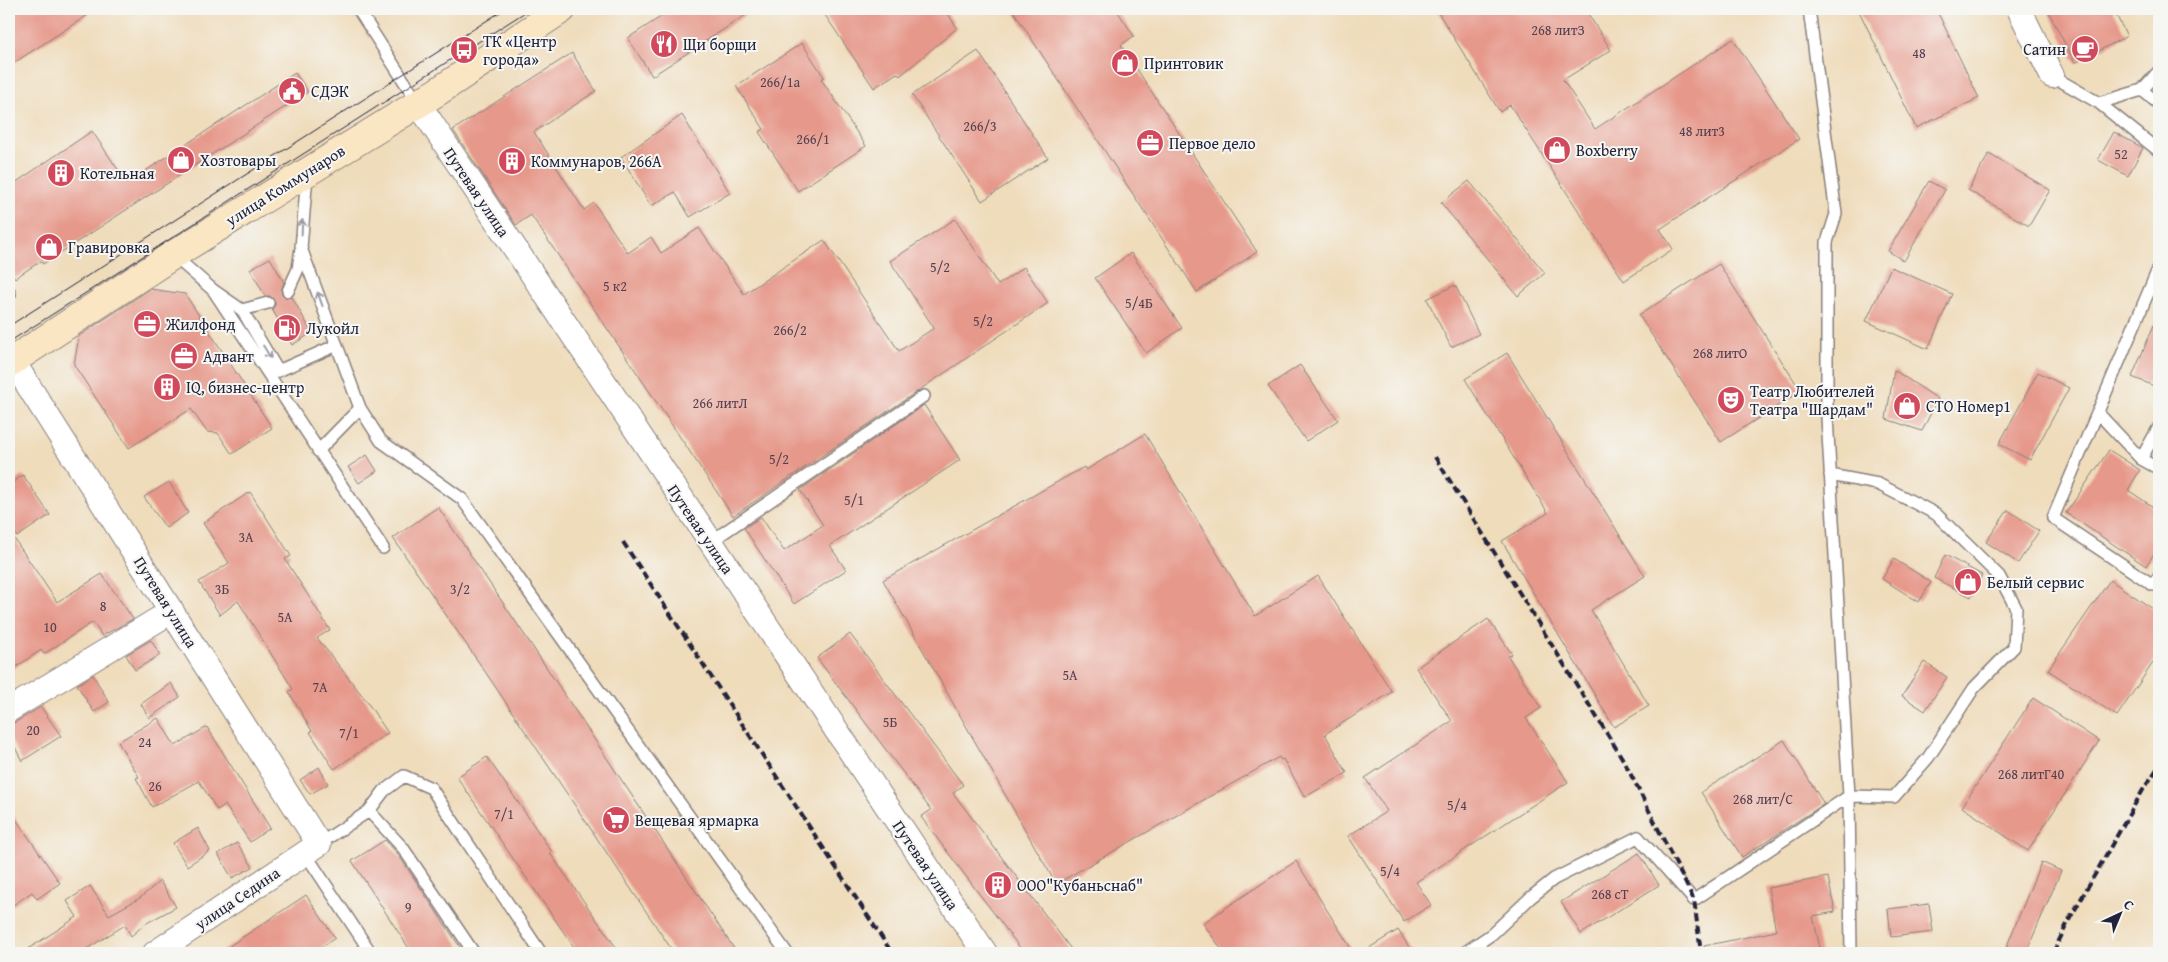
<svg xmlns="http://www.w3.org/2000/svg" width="2168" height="962" font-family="'Gentium Book Plus',serif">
<rect width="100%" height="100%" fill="#f6f6f2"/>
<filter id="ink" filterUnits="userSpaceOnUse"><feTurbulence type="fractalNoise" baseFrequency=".02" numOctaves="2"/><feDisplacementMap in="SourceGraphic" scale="10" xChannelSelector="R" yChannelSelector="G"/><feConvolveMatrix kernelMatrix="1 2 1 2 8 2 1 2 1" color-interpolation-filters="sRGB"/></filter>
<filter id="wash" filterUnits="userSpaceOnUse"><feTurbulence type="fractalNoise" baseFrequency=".0096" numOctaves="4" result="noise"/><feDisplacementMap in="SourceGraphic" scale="20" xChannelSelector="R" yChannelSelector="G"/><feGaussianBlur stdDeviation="1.12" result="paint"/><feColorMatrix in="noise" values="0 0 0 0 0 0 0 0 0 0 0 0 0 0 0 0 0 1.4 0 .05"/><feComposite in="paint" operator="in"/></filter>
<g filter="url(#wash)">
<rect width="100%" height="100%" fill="#efdcbb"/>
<g id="blocks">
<!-- building -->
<path fill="#e6988a" d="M 9,9 L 97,9 L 9,66 Z
M 673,9 L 755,9 L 652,76 L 628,38 Z
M 821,9 L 945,9 L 957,28 L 900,76 L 897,73 L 874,88 Z
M 1012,9 L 1116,9 L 1134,36 L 1121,45 L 1257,252 L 1197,292 Z
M 1436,9 L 1585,9 L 1611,50 L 1563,80 L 1595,129 L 1733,39 L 1799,139 L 1660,229 L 1673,249 L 1624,281 L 1510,105 L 1500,112 Z
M 1858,9 L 1936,9 L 1979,98 L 1916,128 Z
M 2047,9 L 2113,9 L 2127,36 L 2075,63 Z
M 802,43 L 824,77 L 821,79 L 866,146 L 798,191 L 759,132 L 764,129 L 736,86 Z
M 978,51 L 1048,158 L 982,201 L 912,95 Z
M 572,53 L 596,91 L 534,132 L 584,210 L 594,203 L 628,253 L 651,237 L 661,253 L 699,228 L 744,294 L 824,240 L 899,351 L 934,328 L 890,261 L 955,219 L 998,285 L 1024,267 L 1048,303 L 733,516 L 531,215 L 516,225 L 453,130 Z
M 295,73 L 308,92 L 43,264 L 41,261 L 15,278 L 9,269 L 9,187 L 92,131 L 127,183 Z
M 682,115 L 730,193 L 690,217 L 675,192 L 651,206 L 621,157 Z
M 2114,132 L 2143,148 L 2128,176 L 2098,160 Z
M 1989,154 L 2050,190 L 2029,226 L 1968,190 Z
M 1469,181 L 1545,273 L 1518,296 L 1441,203 Z
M 1929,181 L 1945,190 L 1904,261 L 1888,251 Z
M 1131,253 L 1182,328 L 1146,353 L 1095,278 Z
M 270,258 L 284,282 L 281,291 L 282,295 L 285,298 L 292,297 L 312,333 L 292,345 L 272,309 L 275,305 L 275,301 L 270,296 L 265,296 L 250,269 Z
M 1719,264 L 1801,391 L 1721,442 L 1639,315 Z
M 1891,267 L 1952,294 L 1928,349 L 1866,321 Z
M 1455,285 L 1479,334 L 1451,347 L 1427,299 Z
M 150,289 L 185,294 L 272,428 L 232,454 L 218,433 L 207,432 L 191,409 L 129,448 L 74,365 L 79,336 Z
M 2159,313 L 2159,388 L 2132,377 Z
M 1507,353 L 1645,576 L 1591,610 L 1649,706 L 1614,727 L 1502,541 L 1548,513 L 1465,379 Z
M 1300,365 L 1338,420 L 1306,441 L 1268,386 Z
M 1894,370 L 1938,399 L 1922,431 L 1886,419 Z
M 2038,372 L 2069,388 L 2030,460 L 1999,444 Z
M 924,405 L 960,460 L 830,546 L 846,570 L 794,604 L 744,528 L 761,517 L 784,551 L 823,525 L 800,490 Z
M 1145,434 L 1255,616 L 1318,576 L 1392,692 L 1325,734 L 1347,773 L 1305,797 L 1283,759 L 1281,760 L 1279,757 L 1056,884 L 883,580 L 1084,467 L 1086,470 Z
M 2109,450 L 2140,470 L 2128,490 L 2159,511 L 2159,546 L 2146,566 L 2066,513 Z
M 367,455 L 377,471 L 359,483 L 348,467 Z
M 23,475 L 50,515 L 17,537 L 9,524 L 9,485 Z
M 169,482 L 188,513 L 166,528 L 144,497 Z
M 250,492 L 291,556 L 285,559 L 330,630 L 317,638 L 365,699 L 388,733 L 334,769 L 310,732 L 312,731 L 289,692 L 293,689 L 238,601 L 220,615 L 199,582 L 229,563 L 203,523 Z
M 438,507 L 528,640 L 737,953 L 674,953 L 484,670 L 393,538 Z
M 2008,510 L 2039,531 L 2018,563 L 1986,542 Z
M 9,531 L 57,602 L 102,574 L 133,619 L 102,636 L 93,622 L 44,654 L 41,650 L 9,672 Z
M 1945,555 L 1982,575 L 1971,597 L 1934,578 Z
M 1894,559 L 1931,582 L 1919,602 L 1882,579 Z
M 2110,580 L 2159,613 L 2159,654 L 2117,716 L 2048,670 Z
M 1488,619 L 1512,654 L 1508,656 L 1541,708 L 1526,718 L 1568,782 L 1416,882 L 1431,905 L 1404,922 L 1348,836 L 1387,811 L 1365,778 L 1452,721 L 1416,668 Z
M 850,634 L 963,785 L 953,793 L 1074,953 L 1024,953 L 921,817 L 931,810 L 817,658 Z
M 151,640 L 160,655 L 135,670 L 126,655 Z
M 1924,662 L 1947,677 L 1925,711 L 1902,696 Z
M 93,675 L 109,702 L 94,712 L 77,685 Z
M 171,683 L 180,697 L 149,718 L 141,704 Z
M 2033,698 L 2099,741 L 2028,851 L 1962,807 Z
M 41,707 L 61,736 L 22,761 L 9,736 L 9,724 L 16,722 Z
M 158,718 L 175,746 L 207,727 L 270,828 L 250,842 L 225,805 L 217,810 L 199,781 L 152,807 L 136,778 L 139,777 L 118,742 Z
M 1784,740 L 1824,804 L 1742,857 L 1701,792 Z
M 487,757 L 552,852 L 550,853 L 620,953 L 578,953 L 457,777 Z
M 319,767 L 328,784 L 310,794 L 300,780 Z
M 9,809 L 60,883 L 37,899 L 32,892 L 9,908 Z
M 198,828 L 210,851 L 187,866 L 173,843 Z
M 385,840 L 397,853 L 464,953 L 412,953 L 352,861 Z
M 237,843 L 253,867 L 232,878 L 218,854 Z
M 1639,853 L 1659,885 L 1581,934 L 1561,902 Z
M 1296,861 L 1354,953 L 1224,953 L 1203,923 Z
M 2041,862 L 2061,871 L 2026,953 L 2004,953 Z
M 1828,877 L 1835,912 L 1813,916 L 1821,953 L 1705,953 L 1704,946 L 1776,931 L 1768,888 Z
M 160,881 L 176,907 L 145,924 L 131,936 L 125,925 L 80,953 L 22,953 L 77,917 L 67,901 L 90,886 L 109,915 L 140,898 Z
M 306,895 L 335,938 L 312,953 L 219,953 Z
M 1929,904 L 1933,932 L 1891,937 L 1888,909 Z
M 1398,930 L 1413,953 L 1361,953 Z"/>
</g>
</g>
<g filter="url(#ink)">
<use href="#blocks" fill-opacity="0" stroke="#887f7b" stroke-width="1"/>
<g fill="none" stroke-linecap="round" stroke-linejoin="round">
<!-- service casing -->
<g stroke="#887f7b" stroke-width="14">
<path id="service" d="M 358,9 L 418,103
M 1809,9 L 1836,214 L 1827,242 L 1827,417 L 1849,796 L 1851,953
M 2052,76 L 2099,103 L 2159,151
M 2142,90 L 2159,71
M 2099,103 L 2142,90 L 2159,104
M 301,248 L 360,408 L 381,441 L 462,499 L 787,953
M 173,255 L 213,290 L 242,310 L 268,303
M 2159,267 L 2053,518 L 2153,585 L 2159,576
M 213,290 L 383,548
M 9,291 L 10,294
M 288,291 L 298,269 L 301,248 L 307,175
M 242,310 L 278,371 L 337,345
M 2098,413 L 2141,459 L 2159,469
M 318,451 L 360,408
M 2141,459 L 2159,427
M 710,542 L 924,396
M 369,811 L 403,848 L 474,953
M 319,844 L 369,811 L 384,791 L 404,776 L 431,788 L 541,953
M 305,853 L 371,953
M 1464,953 L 1492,934 L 1530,898 L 1554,879 L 1638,837 L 1694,900 L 1849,796 L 1894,797 L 1928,758 L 1974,688 L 2014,647 L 2016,608 L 1999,576 L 1936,514 L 1878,484 L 1830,475"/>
</g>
<!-- minor casing -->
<g stroke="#887f7b" stroke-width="26">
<path id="minor" d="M 2019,9 L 2052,76
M 418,103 L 985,953
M 12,360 L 319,844 L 155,953
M 9,710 L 172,611"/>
</g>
<!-- secondary casing -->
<g stroke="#887f7b" stroke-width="30">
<path id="secondary" d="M 9,363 L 173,255 L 437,92 L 562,9"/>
</g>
<!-- service -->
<use href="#service" stroke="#fff" stroke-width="11"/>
<!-- minor -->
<use href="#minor" stroke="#fff" stroke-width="24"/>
<!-- secondary -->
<use href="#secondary" stroke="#fbe6c4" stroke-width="28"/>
<!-- tram -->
<path stroke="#22223b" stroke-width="1" d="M 9,326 L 505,9
M 9,342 L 530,9"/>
<!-- rail -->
<path stroke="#22223b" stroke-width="4" stroke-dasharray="8 4" stroke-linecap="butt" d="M 1435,457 L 1624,761 L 1694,900 L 1701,953
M 623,542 L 892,953
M 2053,953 L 2069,920 L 2143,790 L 2159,766"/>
</g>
<!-- one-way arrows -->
<defs><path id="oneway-shaft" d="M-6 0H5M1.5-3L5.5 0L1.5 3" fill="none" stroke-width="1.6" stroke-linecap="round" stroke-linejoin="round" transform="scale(1.25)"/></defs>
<g stroke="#9c9ca7">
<use href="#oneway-shaft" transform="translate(302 227) rotate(-87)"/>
<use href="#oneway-shaft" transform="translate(320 299) rotate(-110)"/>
<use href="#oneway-shaft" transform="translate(267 352) rotate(59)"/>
</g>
</g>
<!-- icons -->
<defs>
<g id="restaurant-disc" transform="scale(1.4375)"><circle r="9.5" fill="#d1495b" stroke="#f6f6f2"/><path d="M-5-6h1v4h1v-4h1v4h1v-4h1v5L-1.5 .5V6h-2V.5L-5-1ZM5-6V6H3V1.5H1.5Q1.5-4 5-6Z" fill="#fff"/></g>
<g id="cafe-disc" transform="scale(1.4375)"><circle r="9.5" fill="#d1495b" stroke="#f6f6f2"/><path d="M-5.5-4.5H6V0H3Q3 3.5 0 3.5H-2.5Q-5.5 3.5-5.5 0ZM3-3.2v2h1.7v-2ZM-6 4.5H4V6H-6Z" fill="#fff"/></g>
<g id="bus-disc" transform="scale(1.4375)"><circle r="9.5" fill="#d1495b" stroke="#f6f6f2"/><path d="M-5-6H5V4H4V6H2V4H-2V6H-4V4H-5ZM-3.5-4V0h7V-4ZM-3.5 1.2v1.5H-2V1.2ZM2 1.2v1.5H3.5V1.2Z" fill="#fff"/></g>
<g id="shop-disc" transform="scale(1.4375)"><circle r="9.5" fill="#d1495b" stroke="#f6f6f2"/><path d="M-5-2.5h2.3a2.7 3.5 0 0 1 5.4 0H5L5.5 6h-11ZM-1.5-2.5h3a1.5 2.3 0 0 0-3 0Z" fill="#fff"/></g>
<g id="civic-disc" transform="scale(1.4375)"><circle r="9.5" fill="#d1495b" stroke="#f6f6f2"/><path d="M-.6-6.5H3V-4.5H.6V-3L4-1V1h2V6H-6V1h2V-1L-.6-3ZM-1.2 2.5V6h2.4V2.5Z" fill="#fff"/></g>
<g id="office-disc" transform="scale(1.4375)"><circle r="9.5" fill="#d1495b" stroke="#f6f6f2"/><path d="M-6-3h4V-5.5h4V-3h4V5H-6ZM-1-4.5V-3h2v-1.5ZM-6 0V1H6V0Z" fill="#fff"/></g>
<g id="building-disc" transform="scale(1.4375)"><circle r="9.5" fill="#d1495b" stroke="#f6f6f2"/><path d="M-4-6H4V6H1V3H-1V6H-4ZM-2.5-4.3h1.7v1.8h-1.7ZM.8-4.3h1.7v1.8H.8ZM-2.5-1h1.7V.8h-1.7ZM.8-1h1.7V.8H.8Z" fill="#fff"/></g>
<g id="fuel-disc" transform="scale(1.4375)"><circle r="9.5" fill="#d1495b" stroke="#f6f6f2"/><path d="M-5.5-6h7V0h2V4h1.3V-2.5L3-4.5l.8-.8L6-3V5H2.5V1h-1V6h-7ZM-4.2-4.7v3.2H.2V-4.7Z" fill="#fff"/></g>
<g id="theatre-disc" transform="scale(1.4375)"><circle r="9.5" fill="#d1495b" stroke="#f6f6f2"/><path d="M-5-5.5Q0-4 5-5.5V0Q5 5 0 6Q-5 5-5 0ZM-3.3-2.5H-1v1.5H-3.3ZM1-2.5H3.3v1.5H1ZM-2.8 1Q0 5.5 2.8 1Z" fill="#fff"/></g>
<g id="supermarket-disc" transform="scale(1.4375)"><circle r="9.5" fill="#d1495b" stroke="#f6f6f2"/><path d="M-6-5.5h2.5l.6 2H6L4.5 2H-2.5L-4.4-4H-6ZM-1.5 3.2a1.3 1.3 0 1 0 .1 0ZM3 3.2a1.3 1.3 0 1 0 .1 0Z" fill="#fff"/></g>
</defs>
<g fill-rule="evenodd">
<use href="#restaurant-disc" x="664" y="44"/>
<use href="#cafe-disc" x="2085" y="49"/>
<use href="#bus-disc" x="464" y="50"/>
<use href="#shop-disc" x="1125" y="63"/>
<use href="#civic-disc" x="292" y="91"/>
<use href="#office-disc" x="1150" y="143"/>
<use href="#shop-disc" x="1557" y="150"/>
<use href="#shop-disc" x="181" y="160"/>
<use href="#building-disc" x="512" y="161"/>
<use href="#building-disc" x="61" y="173"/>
<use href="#shop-disc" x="49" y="247"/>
<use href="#office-disc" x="147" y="324"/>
<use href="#fuel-disc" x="287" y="328"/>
<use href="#office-disc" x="184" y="356"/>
<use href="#building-disc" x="167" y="387"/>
<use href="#theatre-disc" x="1731" y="400"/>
<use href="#shop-disc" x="1907" y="406"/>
<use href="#shop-disc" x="1968" y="582"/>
<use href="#supermarket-disc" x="616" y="820"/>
<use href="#building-disc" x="998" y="885"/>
</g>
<g text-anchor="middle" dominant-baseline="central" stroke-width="4" stroke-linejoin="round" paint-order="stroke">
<!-- number labels -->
<g font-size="14" fill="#53404f">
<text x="1558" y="30">268 литЗ</text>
<text x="1919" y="53">48</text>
<text x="780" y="82">266/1а</text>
<text x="980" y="126">266/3</text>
<text x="1702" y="131">48 лит3</text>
<text x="813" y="139">266/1</text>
<text x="2121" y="154">52</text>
<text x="940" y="267">5/2</text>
<text x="615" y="286">5 к2</text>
<text x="1139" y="303">5/4Б</text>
<text x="983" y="321">5/2</text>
<text x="790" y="330">266/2</text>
<text x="1720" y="353">268 литО</text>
<text x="720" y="403">266 литЛ</text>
<text x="779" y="459">5/2</text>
<text x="854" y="500">5/1</text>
<text x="246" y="537">3А</text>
<text x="222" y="589">3Б</text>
<text x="460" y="589">3/2</text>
<text x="103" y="606">8</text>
<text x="285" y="617">5А</text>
<text x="50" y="627">10</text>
<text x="1070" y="675">5А</text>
<text x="320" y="687">7А</text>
<text x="890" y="722">5Б</text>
<text x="33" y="730">20</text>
<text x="349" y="733">7/1</text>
<text x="145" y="742">24</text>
<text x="2031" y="774">268 литГ40</text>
<text x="155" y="786">26</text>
<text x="1763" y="799">268 лит/С</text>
<text x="1457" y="805">5/4</text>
<text x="504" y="814">7/1</text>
<text x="1390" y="871">5/4</text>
<text x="1610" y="894">268 сТ</text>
<text x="408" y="907">9</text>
</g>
<!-- poi labels -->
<g font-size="16" fill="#22223b" stroke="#f6f6f2" text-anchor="start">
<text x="483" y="41">ТК «Центр<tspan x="483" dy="18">города»</tspan></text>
<text x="683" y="44">Щи борщи</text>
<text x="2066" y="49" text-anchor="end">Сатин</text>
<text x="1144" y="63">Принтовик</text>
<text x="311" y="91">СДЭК</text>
<text x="1169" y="143">Первое дело</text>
<text x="1576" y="150">Boxberry</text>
<text x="200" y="160">Хозтовары</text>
<text x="531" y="161">Коммунаров, 266А</text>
<text x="80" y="173">Котельная</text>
<text x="68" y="247">Гравировка</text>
<text x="166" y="324">Жилфонд</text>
<text x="306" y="328">Лукойл</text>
<text x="203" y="356">Адвант</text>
<text x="186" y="387">IQ, бизнес-центр</text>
<text x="1750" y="391">Театр Любителей<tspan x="1750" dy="18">Театра "Шардам"</tspan></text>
<text x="1926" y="406">СТО Номер1</text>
<text x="1987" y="582">Белый сервис</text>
<text x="635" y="820">Вещевая ярмарка</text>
<text x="1017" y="885">ООО"Кубаньснаб"</text>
</g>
<!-- street labels -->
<g font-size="16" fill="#22223b" stroke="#f6f6f2">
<text transform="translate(285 185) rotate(-32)">улица Коммунаров</text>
<text transform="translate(477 192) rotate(56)">Путевая улица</text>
<text transform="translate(701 529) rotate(56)">Путевая улица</text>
<text transform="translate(166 602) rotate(58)">Путевая улица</text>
<text transform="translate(926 865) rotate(56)">Путевая улица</text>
<text transform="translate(237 898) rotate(-34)">улица Седина</text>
</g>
</g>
<!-- margin -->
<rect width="2168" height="962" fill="none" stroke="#f6f6f2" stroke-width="30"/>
<!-- north arrow -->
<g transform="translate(2120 914) rotate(44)" stroke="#f6f6f2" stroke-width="4" paint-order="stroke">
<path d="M0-4L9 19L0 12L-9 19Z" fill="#22223b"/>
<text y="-8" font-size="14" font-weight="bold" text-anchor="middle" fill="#22223b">С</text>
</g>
</svg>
